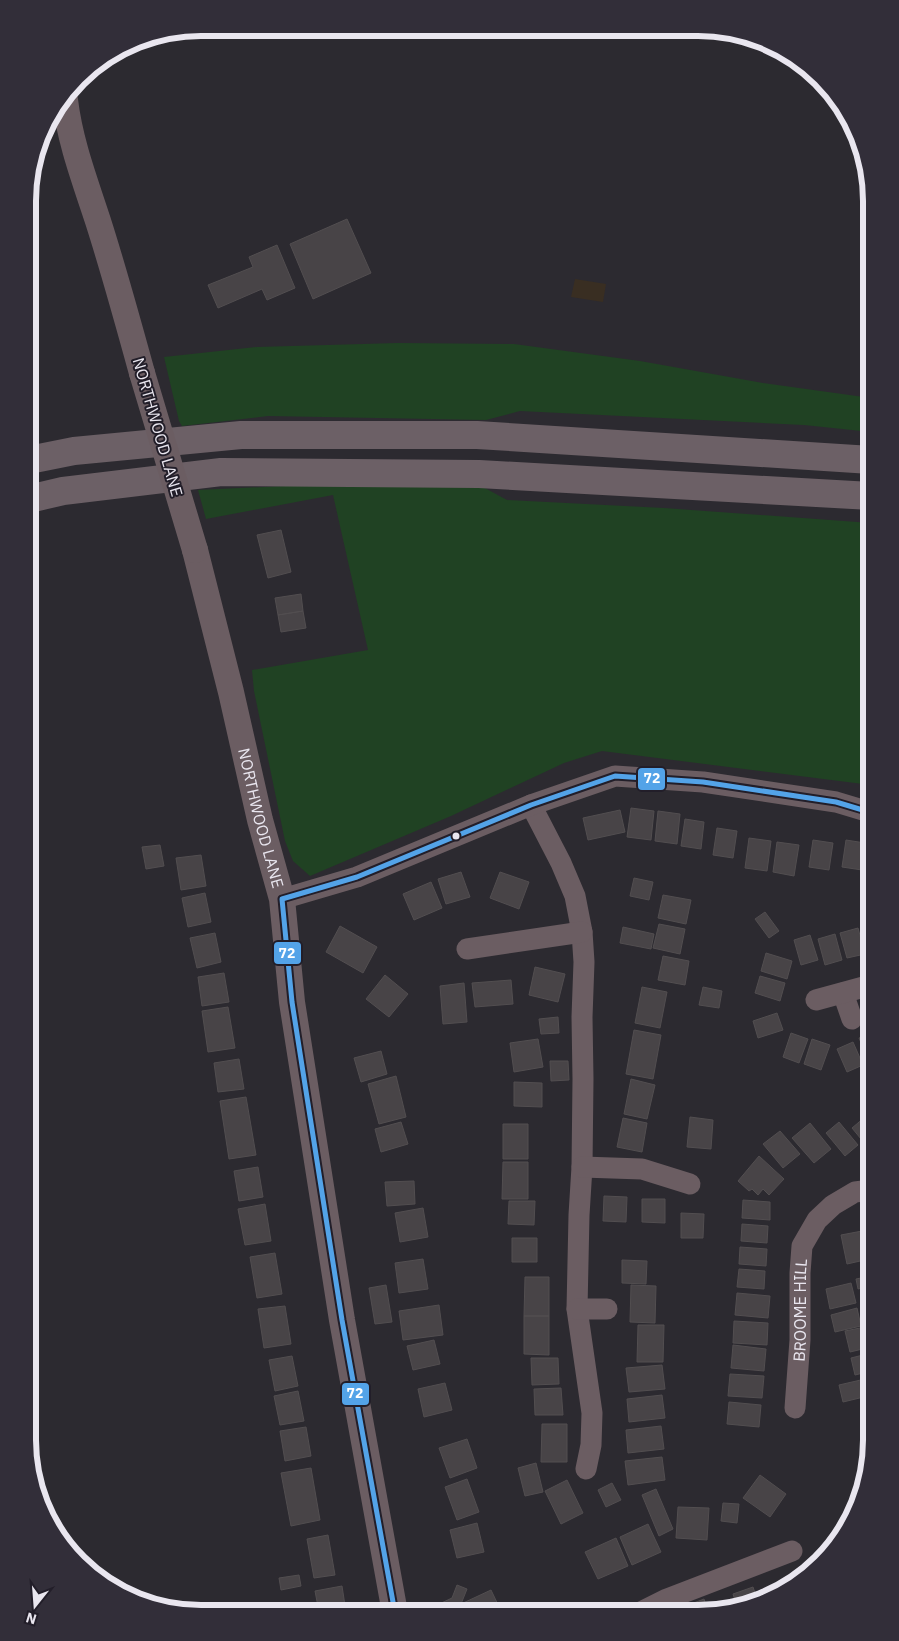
<svg xmlns="http://www.w3.org/2000/svg" width="899" height="1641" font-family="'IBM Plex Sans',sans-serif">
<rect width="100%" height="100%" fill="#2c2a30"/>
<!-- industrial -->
<path fill="#392e22" d="M 575,279 L 606,284 L 603,302 L 571,297 Z"/>
<!-- green -->
<path fill="#204223" d="M 398,343 L 514,344 L 640,361 L 763,383 L 871,398 L 871,432 L 804,425 L 520,411 L 486,420 L 268,416 L 182,426 L 179,421 L 164,357 L 257,347 Z
M 326,484 L 483,487 L 507,500 L 664,508 L 871,523 L 871,785 L 602,751 L 564,763 L 451,816 L 310,876 L 293,861 L 285,841 L 254,691 L 252,670 L 368,650 L 333,495 L 206,519 L 198,490 Z"/>
<!-- building -->
<path fill="#484447" stroke="#524e50" d="M 347,219 L 371,273 L 313,299 L 290,244 Z
M 277,245 L 295,288 L 267,300 L 262,289 L 218,308 L 208,285 L 253,267 L 249,257 Z
M 281,530 L 291,572 L 268,578 L 257,535 Z
M 301,594 L 303,611 L 278,615 L 275,598 Z
M 303,611 L 306,628 L 281,632 L 278,615 Z
M 631,808 L 654,811 L 651,840 L 627,837 Z
M 620,810 L 625,832 L 588,840 L 583,818 Z
M 658,811 L 680,814 L 677,844 L 655,841 Z
M 685,819 L 704,822 L 701,849 L 681,846 Z
M 717,828 L 737,831 L 733,858 L 713,855 Z
M 749,838 L 771,841 L 767,871 L 745,868 Z
M 813,840 L 833,843 L 829,870 L 809,867 Z
M 846,840 L 865,843 L 862,870 L 842,867 Z
M 777,842 L 799,845 L 794,876 L 773,872 Z
M 160,845 L 164,866 L 146,869 L 142,847 Z
M 201,855 L 206,886 L 181,890 L 176,858 Z
M 461,872 L 470,897 L 446,904 L 438,879 Z
M 500,872 L 529,882 L 519,909 L 490,898 Z
M 634,878 L 653,882 L 649,900 L 630,896 Z
M 431,882 L 442,908 L 414,920 L 403,894 Z
M 205,893 L 211,922 L 188,927 L 182,898 Z
M 663,895 L 691,900 L 686,924 L 658,918 Z
M 765,912 L 779,931 L 769,938 L 755,919 Z
M 659,924 L 685,929 L 680,954 L 653,948 Z
M 340,926 L 377,947 L 363,973 L 326,952 Z
M 623,927 L 654,934 L 651,949 L 620,943 Z
M 858,928 L 865,954 L 847,958 L 840,933 Z
M 215,933 L 221,962 L 197,968 L 190,938 Z
M 835,934 L 842,960 L 825,965 L 818,939 Z
M 810,935 L 818,960 L 801,965 L 794,940 Z
M 766,953 L 792,961 L 787,979 L 761,971 Z
M 663,956 L 689,961 L 685,985 L 658,980 Z
M 535,967 L 565,974 L 558,1002 L 529,995 Z
M 224,973 L 229,1002 L 202,1006 L 198,977 Z
M 385,975 L 408,994 L 389,1017 L 366,999 Z
M 760,976 L 785,983 L 780,1001 L 755,993 Z
M 511,980 L 513,1004 L 475,1007 L 472,983 Z
M 464,983 L 467,1022 L 443,1024 L 440,986 Z
M 642,987 L 667,992 L 660,1028 L 635,1023 Z
M 703,987 L 722,991 L 719,1008 L 699,1005 Z
M 228,1007 L 235,1048 L 208,1052 L 202,1011 Z
M 777,1013 L 783,1030 L 758,1038 L 753,1021 Z
M 558,1017 L 559,1033 L 541,1034 L 539,1019 Z
M 634,1030 L 661,1035 L 653,1079 L 626,1074 Z
M 791,1033 L 808,1039 L 799,1063 L 783,1057 Z
M 871,1033 L 871,1061 L 869,1062 L 859,1038 Z
M 538,1039 L 543,1067 L 514,1072 L 510,1043 Z
M 812,1039 L 830,1045 L 821,1070 L 804,1064 Z
M 853,1042 L 863,1065 L 847,1072 L 837,1049 Z
M 381,1051 L 387,1074 L 361,1082 L 354,1058 Z
M 239,1059 L 244,1089 L 218,1092 L 214,1063 Z
M 550,1061 L 568,1061 L 569,1080 L 551,1081 Z
M 396,1076 L 406,1117 L 379,1124 L 368,1084 Z
M 631,1079 L 655,1085 L 647,1119 L 624,1114 Z
M 514,1082 L 542,1083 L 542,1107 L 514,1106 Z
M 246,1097 L 256,1155 L 229,1159 L 220,1101 Z
M 690,1117 L 713,1120 L 711,1149 L 687,1147 Z
M 865,1117 L 871,1124 L 870,1150 L 852,1128 Z
M 623,1118 L 647,1123 L 642,1152 L 617,1147 Z
M 401,1122 L 408,1144 L 381,1152 L 375,1129 Z
M 839,1122 L 858,1145 L 845,1156 L 826,1133 Z
M 810,1123 L 831,1149 L 814,1163 L 792,1138 Z
M 503,1124 L 528,1124 L 528,1159 L 503,1159 Z
M 780,1131 L 800,1154 L 783,1168 L 763,1144 Z
M 759,1156 L 784,1179 L 769,1195 L 763,1189 L 758,1195 L 752,1189 L 749,1191 L 738,1181 Z
M 503,1162 L 528,1162 L 528,1199 L 502,1199 Z
M 258,1167 L 263,1197 L 239,1201 L 234,1171 Z
M 414,1181 L 415,1204 L 387,1206 L 385,1182 Z
M 604,1196 L 627,1197 L 626,1222 L 603,1221 Z
M 642,1199 L 665,1199 L 665,1223 L 642,1222 Z
M 743,1200 L 770,1202 L 770,1220 L 742,1218 Z
M 509,1201 L 535,1201 L 534,1225 L 508,1224 Z
M 265,1204 L 271,1241 L 245,1245 L 238,1209 Z
M 423,1208 L 428,1237 L 400,1242 L 395,1213 Z
M 681,1213 L 704,1214 L 703,1238 L 681,1238 Z
M 742,1224 L 768,1226 L 767,1243 L 741,1241 Z
M 862,1231 L 869,1259 L 847,1264 L 841,1235 Z
M 512,1238 L 537,1238 L 537,1262 L 512,1262 Z
M 740,1247 L 767,1249 L 766,1266 L 739,1264 Z
M 275,1253 L 282,1294 L 257,1298 L 250,1257 Z
M 423,1259 L 428,1289 L 399,1293 L 395,1263 Z
M 622,1260 L 647,1261 L 646,1284 L 622,1283 Z
M 739,1269 L 765,1271 L 764,1289 L 737,1287 Z
M 871,1276 L 871,1286 L 858,1289 L 856,1279 Z
M 525,1277 L 549,1277 L 549,1316 L 524,1316 Z
M 851,1283 L 856,1303 L 830,1309 L 826,1289 Z
M 386,1285 L 392,1322 L 375,1324 L 369,1288 Z
M 631,1285 L 656,1286 L 655,1323 L 630,1322 Z
M 737,1293 L 770,1296 L 768,1318 L 735,1315 Z
M 439,1305 L 443,1335 L 403,1340 L 399,1311 Z
M 285,1306 L 291,1344 L 264,1348 L 258,1309 Z
M 857,1308 L 861,1326 L 835,1332 L 831,1315 Z
M 524,1316 L 549,1316 L 549,1355 L 524,1354 Z
M 734,1321 L 768,1323 L 767,1345 L 733,1343 Z
M 638,1325 L 664,1325 L 663,1362 L 637,1362 Z
M 870,1326 L 871,1347 L 850,1352 L 845,1331 Z
M 434,1340 L 440,1364 L 413,1370 L 407,1346 Z
M 733,1345 L 766,1349 L 764,1371 L 731,1368 Z
M 871,1353 L 871,1371 L 855,1375 L 851,1358 Z
M 292,1356 L 298,1386 L 275,1391 L 269,1360 Z
M 531,1358 L 558,1358 L 559,1384 L 532,1385 Z
M 662,1365 L 665,1389 L 629,1392 L 626,1368 Z
M 730,1374 L 764,1376 L 762,1398 L 728,1396 Z
M 865,1379 L 868,1396 L 843,1402 L 839,1385 Z
M 445,1383 L 452,1410 L 424,1417 L 418,1389 Z
M 561,1388 L 563,1415 L 535,1415 L 534,1389 Z
M 298,1391 L 304,1421 L 280,1425 L 274,1396 Z
M 662,1395 L 665,1418 L 629,1422 L 627,1399 Z
M 729,1402 L 761,1405 L 759,1427 L 727,1424 Z
M 542,1424 L 567,1424 L 567,1462 L 541,1462 Z
M 661,1426 L 664,1449 L 628,1453 L 626,1430 Z
M 306,1427 L 311,1456 L 285,1461 L 280,1431 Z
M 467,1439 L 477,1468 L 450,1478 L 439,1448 Z
M 662,1457 L 665,1480 L 628,1485 L 625,1461 Z
M 536,1463 L 543,1492 L 525,1496 L 518,1468 Z
M 311,1468 L 320,1520 L 291,1526 L 281,1473 Z
M 760,1475 L 786,1494 L 770,1517 L 743,1498 Z
M 467,1479 L 479,1512 L 457,1520 L 445,1487 Z
M 567,1480 L 583,1513 L 561,1524 L 545,1491 Z
M 612,1483 L 621,1500 L 606,1507 L 598,1490 Z
M 656,1489 L 673,1529 L 659,1536 L 642,1495 Z
M 723,1503 L 739,1504 L 737,1523 L 721,1521 Z
M 678,1507 L 709,1508 L 707,1540 L 676,1538 Z
M 477,1523 L 484,1552 L 457,1558 L 450,1530 Z
M 648,1524 L 661,1552 L 632,1565 L 620,1537 Z
M 328,1535 L 335,1575 L 314,1578 L 307,1539 Z
M 616,1538 L 628,1566 L 598,1579 L 585,1552 Z
M 299,1575 L 301,1586 L 281,1590 L 279,1578 Z
M 457,1585 L 467,1589 L 461,1604 L 491,1590 L 502,1613 L 455,1613 L 455,1611 L 451,1613 L 420,1613 L 452,1598 Z
M 342,1586 L 346,1612 L 319,1612 L 315,1591 Z
M 753,1587 L 758,1602 L 737,1607 L 733,1594 Z
M 704,1599 L 707,1608 L 731,1599 L 734,1607 L 694,1613 L 691,1604 Z"/>
<g fill="none" stroke-linecap="round" stroke-linejoin="round">
<!-- minor -->
<g stroke="#6b5d62" stroke-width="21">
<path d="M 531,805 L 561,863 L 575,896 L 582,932 L 584,962 L 582,1017 L 583,1079 L 582,1167 L 579,1215 L 577,1309 L 592,1413 L 591,1445 L 586,1469"/>
<path d="M 282,899 L 357,877 L 531,805 L 615,776 L 703,782 L 836,802 L 866,811 L 871,814"/>
<path d="M 467,949 L 582,932"/>
<path d="M 843,993 L 852,1019"/>
<path d="M 816,1000 L 871,985"/>
<path d="M 582,1167 L 642,1169 L 690,1184"/>
<path d="M 577,1309 L 607,1309"/>
<path id="s1" d="M 795,1408 L 800,1340 L 800,1273 L 802,1246 L 817,1220 L 833,1205 L 855,1192 L 871,1190"/>
<path d="M 639,1613 L 667,1599 L 792,1551"/>
</g>
<!-- tertiary -->
<g stroke="#6b5d62" stroke-width="26">
<path d="M 65,100 C 70,142 85,181 98,221 C 114,271 128,322 142,373"/>
<path id="s2" d="M 195,550 L 231,692 L 260,820 L 282,899 L 292,1002 L 342,1320 L 395,1613"/>
</g>
<!-- trunk -->
<path stroke="#6c6066" stroke-width="28" d="M 29,460 L 74,451 L 241,435 L 477,435 L 871,460
M 29,499 L 63,491 L 221,472 L 479,474 L 871,496"/>
<!-- tertiary-bridge -->
<path stroke="#6b5d62" stroke-width="26" d="M 142,373 L 195,550"/>
<!-- bus-1 casing -->
<g stroke="#221e29" stroke-width="9">
<path id="bus-1" d="M 395,1613 L 342,1320 L 292,1002 L 282,899 L 357,877 L 531,805 L 615,776 L 703,782 L 836,802 L 866,811 L 871,814"/>
</g>
<!-- bus-1 -->
<use href="#bus-1" stroke="#53a3e8" stroke-width="5"/>
</g>
<!-- markers -->
<circle fill="#e9e6ef" stroke="#221e29" stroke-width="2" cx="456" cy="836" r="4.5"/>
<g text-anchor="middle" dominant-baseline="central" stroke-width="4" stroke-linejoin="round" paint-order="stroke">
<!-- street labels -->
<g font-size="16" fill="#e9e6ef" stroke="#221e29">
<text transform="translate(158 427) rotate(74)">NORTHWOOD LANE</text>
<text stroke="none"><textPath href="#s2" startOffset="276">NORTHWOOD LANE</textPath></text>
<text stroke="none"><textPath href="#s1" startOffset="98">BROOME HILL</textPath></text>
</g>
</g>
<!-- crop -->
<path d="M0 0H899V1641H0ZM201 36H698A165 165 0 0 1 863 201V1440A165 165 0 0 1 698 1605H201A165 165 0 0 1 36 1440V201A165 165 0 0 1 201 36Z" fill="#322e39" fill-rule="evenodd"/>
<path fill="none" stroke="#e9e6ef" stroke-width="6" d="M201 36H698A165 165 0 0 1 863 201V1440A165 165 0 0 1 698 1605H201A165 165 0 0 1 36 1440V201A165 165 0 0 1 201 36Z"/>
<g stroke="#221e29" stroke-width="2">
<rect x="637" y="767" width="29" height="24" rx="5" fill="#53a3e8"/>
<rect x="273" y="941" width="29" height="24" rx="5" fill="#53a3e8"/>
<rect x="341" y="1382" width="29" height="24" rx="5" fill="#53a3e8"/>
</g>
<g font-size="14" text-anchor="middle" font-weight="bold" fill="#fff">
<text x="652" y="783">72</text>
<text x="287" y="958">72</text>
<text x="355" y="1398">72</text>
</g>
<!-- north arrow -->
<g transform="translate(35 1606) rotate(197)" stroke="#221e29" stroke-width="4" paint-order="stroke">
<path d="M0-4L9 19L0 12L-9 19Z" fill="#e9e6ef"/>
<text y="-8" font-size="14" font-weight="bold" text-anchor="middle" fill="#e9e6ef">N</text>
</g>
</svg>
